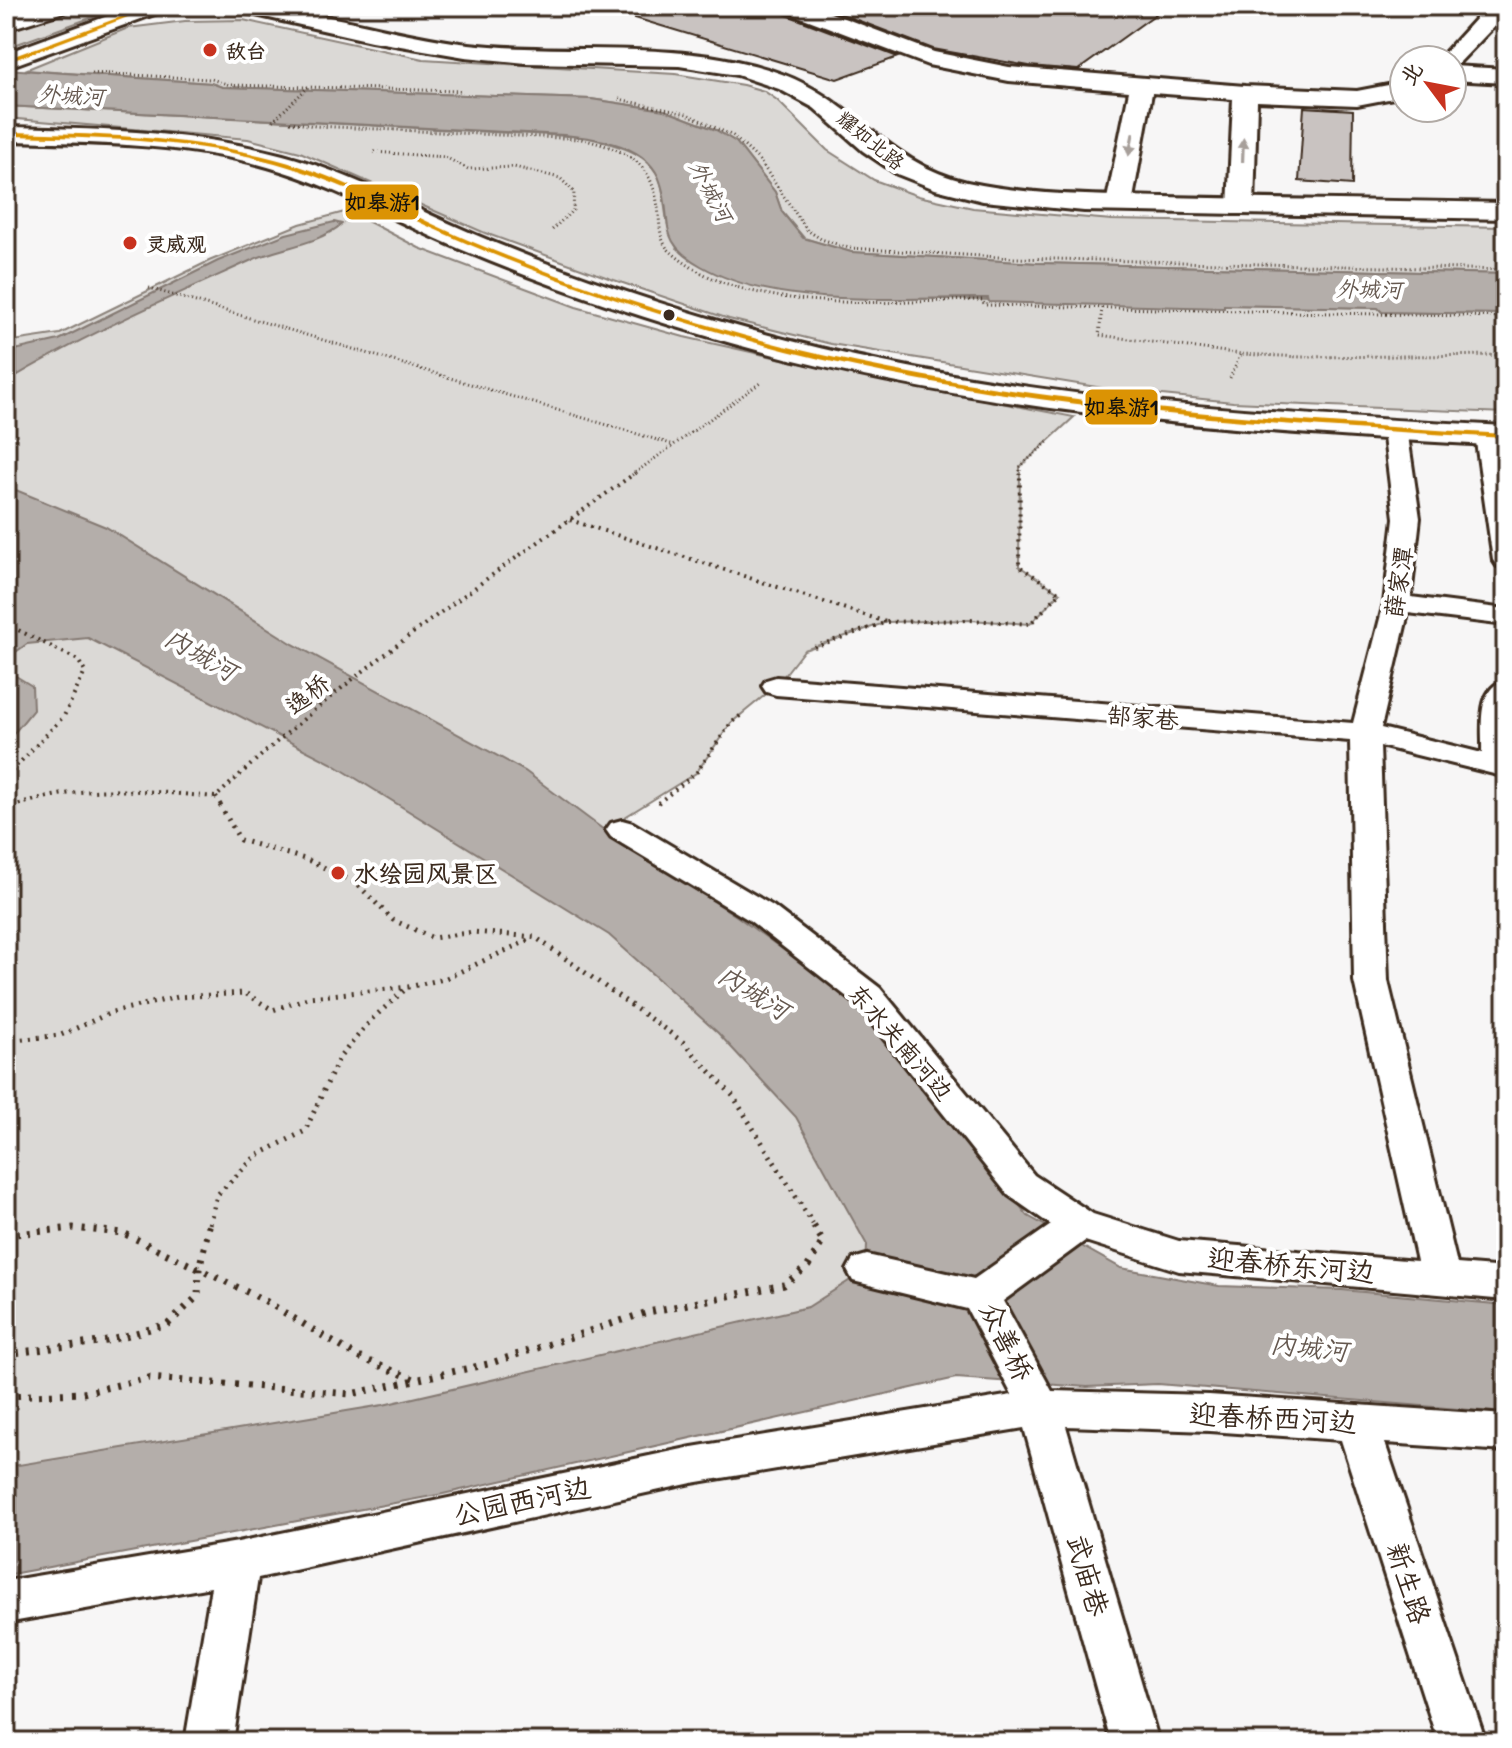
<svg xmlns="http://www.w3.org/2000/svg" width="1512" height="1748" font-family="'Patrick Hand','LXGW WenKai TC',sans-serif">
<rect width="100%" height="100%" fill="#f7f6f6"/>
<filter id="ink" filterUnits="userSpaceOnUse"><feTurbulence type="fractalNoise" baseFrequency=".0125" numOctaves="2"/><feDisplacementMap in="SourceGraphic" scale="16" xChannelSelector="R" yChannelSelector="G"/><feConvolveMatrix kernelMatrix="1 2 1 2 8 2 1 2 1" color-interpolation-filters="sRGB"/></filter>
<g filter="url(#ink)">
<!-- green -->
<path fill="#dbd9d6" stroke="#8b827a" stroke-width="2" d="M 6,6 L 124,6 L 6,48 Z
M 243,20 L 423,59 L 675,74 L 743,85 L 764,91 L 777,100 L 827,150 L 874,180 L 918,196 L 973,208 L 1112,220 L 1506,227 L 1506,274 L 1036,263 L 851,252 L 804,238 L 782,212 L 775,192 L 736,142 L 716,130 L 664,110 L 591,99 L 222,87 L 211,83 L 25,70 L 128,28 L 185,21 Z
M 6,106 L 586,137 C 615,145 655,152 662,187 C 666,209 665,228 677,248 L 840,297 L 1378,308 L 1382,312 L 1506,314 L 1506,413 L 1233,402 L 1121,391 L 831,344 L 729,319 L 614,280 L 485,233 L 300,152 L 248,139 L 6,118 Z
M 348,211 L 419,248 L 576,307 L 684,337 L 845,373 L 1074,417 L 1020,467 L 1019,566 L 1060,593 L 1030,624 L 970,620 L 887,622 L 804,650 L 776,686 L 731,723 L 696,773 L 604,830 L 738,917 L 928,1341 L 6,1530 L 6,342 L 60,334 L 209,261 L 300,224 Z"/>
<!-- water -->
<path fill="#b4aeaa" stroke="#847972" stroke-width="2" d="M 6,69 L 211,83 L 222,87 L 591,99 L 664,110 L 716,130 L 736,142 L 775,192 L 782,212 L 803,238 L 851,252 L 1037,263 L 1506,274 L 1506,314 L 1382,312 L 1378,308 L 1224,305 L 1224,308 L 989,302 L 988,298 C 900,297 778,310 701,266 C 656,241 673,223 661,184 C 650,145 598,138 564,135 L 6,106 Z
M 334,222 L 342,224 C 317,245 281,247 252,260 C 169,298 84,335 6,382 L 6,352 L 59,340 L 218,261 L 286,234 Z
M 6,486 L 106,527 L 293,644 L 525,771 L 604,830 L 738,917 L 851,999 L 1028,1216 L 1121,1268 L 1219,1286 L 1342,1290 L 1506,1305 L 1506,1413 L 1158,1384 L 1087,1387 L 956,1378 L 443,1494 L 6,1575 L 6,1467 L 383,1405 L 808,1307 L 866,1270 L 867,1245 L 796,1117 L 718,1033 L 609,935 L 331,763 L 88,638 L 27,644 L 6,659 L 6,664 Z
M 6,670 L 32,686 L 33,710 L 6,743 Z"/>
<!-- building -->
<path fill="#c9c3c1" stroke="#3b2a1e" stroke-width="2" d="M 636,6 L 779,6 L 784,14 L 898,57 L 837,79 L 635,18 Z
M 820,6 L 1167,6 L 1078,70 L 1029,66 L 933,49 Z
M 1304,107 L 1353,110 L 1352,185 L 1299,181 Z"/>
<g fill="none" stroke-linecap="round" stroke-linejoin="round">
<!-- service casing -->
<g stroke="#3b2a1e" stroke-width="6">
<path id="service" d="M 1395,422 L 1403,424 L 1407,429 L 1420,518 L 1411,597 L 1506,609 L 1506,625 L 1408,613 L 1381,728 L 1482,753 C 1483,728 1475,688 1506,680 L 1506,777 L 1380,746 L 1388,981 L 1457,1264 L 1506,1268 L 1506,1300 L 1179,1271 L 1085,1241 L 1003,1301 L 1052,1391 L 1209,1395 L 1506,1415 L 1506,1451 L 1385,1443 L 1486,1742 L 1438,1742 L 1341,1440 L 1209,1431 L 1066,1426 L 1159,1742 L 1111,1742 L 1024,1428 L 692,1483 L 258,1578 L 233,1742 L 185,1742 L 211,1587 L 6,1623 L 6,1581 L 238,1542 L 692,1447 L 1012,1395 L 967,1309 L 853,1281 L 847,1270 L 853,1259 L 867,1255 L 974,1279 L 1051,1225 L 1008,1195 L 856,1004 L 749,920 L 611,837 L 606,830 L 611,823 L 622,820 L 633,823 L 773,906 L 880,988 L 1034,1175 L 1093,1214 L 1179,1241 L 1417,1261 L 1354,981 L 1350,741 L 776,695 L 766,692 L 762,686 L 766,680 L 776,677 L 1353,723 L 1384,603 L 1394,518 L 1383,429 L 1387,424 Z
M 1487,428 L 1495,430 L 1499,435 L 1506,479 L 1506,568 L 1497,566 L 1493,560 L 1475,435 L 1479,430 Z"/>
</g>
<!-- minor casing -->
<g stroke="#3b2a1e" stroke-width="6">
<path id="minor" d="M 782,6 L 812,6 L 934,52 L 1009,67 L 1245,86 L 1357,91 L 1404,82 L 1404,96 L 1357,105 L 1257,101 L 1254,208 L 1250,214 L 1232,214 L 1228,208 L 1233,99 L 1152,93 L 1132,204 L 1128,210 L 1110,210 L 1106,204 L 1129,91 L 1009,81 L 928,65 L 785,11 Z
M 1487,6 L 1506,6 L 1506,14 L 1457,65 L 1452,66 L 1506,69 L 1506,83 L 1452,80 L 1452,60 L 1438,60 Z"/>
</g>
<!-- tertiary casing -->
<g stroke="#3b2a1e" stroke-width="6">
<path id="tertiary" d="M 37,6 L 70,6 L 67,11 L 6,30 L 6,16 Z
M 135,6 L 166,6 L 163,11 L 6,68 L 6,53 Z
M 235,6 C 314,6 390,35 469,44 C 572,56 682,37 782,74 C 853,100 890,165 967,182 C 1031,196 1098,195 1164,197 C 1278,200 1392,200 1506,203 L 1506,219 L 1084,211 L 983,201 L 935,189 L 897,174 L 863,151 L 814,108 L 779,89 L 737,75 L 679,66 L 526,63 L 465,57 L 371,41 L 238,11 Z
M 6,127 C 99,129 192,131 283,155 C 350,173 412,208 476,235 C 566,273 660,305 754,331 C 998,399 1254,413 1506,426 L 1506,446 C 1246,432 983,415 731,343 C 639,317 548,286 460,249 C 396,222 335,186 268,167 C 184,143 93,143 6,141 Z"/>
</g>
<!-- path-far3 -->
<path stroke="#3b2a1e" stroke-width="3" stroke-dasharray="1 3" stroke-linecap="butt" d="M 92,73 L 211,79 L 230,85 L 461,91
M 619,99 L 687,114 L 733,136 L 759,160 L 807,230 L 821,239 L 849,248 L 1014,258 L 1506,270
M 273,121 L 308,87
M 290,122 L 315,126 L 581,139 C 630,151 654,162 659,216 C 660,228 660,241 669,250 C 741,318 891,301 982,300 L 985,305 L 1506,317
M 374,152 L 445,157 L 468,169 L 514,167 L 560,178 L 574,192 L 573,210 L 552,230
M 149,288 L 671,444
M 1102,308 L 1099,335 L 1241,354
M 1230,378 L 1241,354 L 1302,357 L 1506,355
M 632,475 L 760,383
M 1020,475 L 1020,467 L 1049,441"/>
<!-- path-far2 -->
<path stroke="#3b2a1e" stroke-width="4" stroke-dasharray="2 5" stroke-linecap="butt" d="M 570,520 L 886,622
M 6,624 L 78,660 L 85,672 L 64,716 L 6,777
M 814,647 L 887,622 L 970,620 L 1030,624 L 1060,593 L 1019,566 L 1020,473
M 216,797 L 222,807
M 658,803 L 696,773 L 731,723 L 744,713
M 12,807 C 85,782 141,791 216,797 C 344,675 492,576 635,473"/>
<!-- path-far1 -->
<path stroke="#3b2a1e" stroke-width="5" stroke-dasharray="2 6" stroke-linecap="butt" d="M 220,805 L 240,840 L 308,860 L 356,883 L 393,920 L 433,938 L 473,932 L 535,937 L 683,1042 L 733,1096 L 813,1224
M 6,809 L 18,805
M 6,1041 L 61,1035 L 112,1012 L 178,997 L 245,993 L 273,1010 L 310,997 L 408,987 L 444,979 L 533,938
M 6,1055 L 13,1096 L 6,1119
M 210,1224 L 217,1195 L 256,1156 L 305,1131 L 339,1058 L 372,1019 L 408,987"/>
<!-- path -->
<path stroke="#3b2a1e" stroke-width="7" stroke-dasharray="3 8" stroke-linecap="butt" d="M 6,1235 L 73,1228 L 123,1233 L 262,1299 L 358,1357 L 414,1379
M 6,1354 L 107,1341 L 168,1324 L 198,1296 L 199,1269 L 210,1222
M 6,1396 L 83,1393 L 149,1378 L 351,1394 L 488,1364 L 648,1312 L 784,1285 L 808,1266 L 823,1241 L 811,1222"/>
<!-- service -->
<use href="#service" fill="#fff" fill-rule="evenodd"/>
<!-- minor -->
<use href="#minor" fill="#fff" fill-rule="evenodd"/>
<!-- tertiary -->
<use href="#tertiary" fill="#fff" fill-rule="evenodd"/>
<!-- bus-1 casing -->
<g stroke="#fff" stroke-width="6">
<path id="bus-1" d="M 150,6 L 157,6 L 6,63 L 6,59 Z
M 6,132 C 96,134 187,136 275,159 C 343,177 404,212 468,240 C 558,278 652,310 746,336 C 994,403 1251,419 1506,434 L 1506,438 C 1249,424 988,408 739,338 C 647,312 556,281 468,244 C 404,217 343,182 275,163 C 188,139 96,138 6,136 Z"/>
</g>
<!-- bus-1 -->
<use href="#bus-1" fill="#db9304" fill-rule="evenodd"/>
</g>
<!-- one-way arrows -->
<defs><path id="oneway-solid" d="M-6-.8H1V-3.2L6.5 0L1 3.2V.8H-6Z" transform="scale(2)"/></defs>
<g fill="#a79f9a">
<use href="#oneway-solid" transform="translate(1131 144) rotate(101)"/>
<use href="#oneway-solid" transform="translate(1243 150) rotate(-88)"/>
</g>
</g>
<!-- markers -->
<g fill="#c8321e" stroke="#fff" stroke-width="3">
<circle cx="210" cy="50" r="8"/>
<circle cx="130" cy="243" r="8"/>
<circle cx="338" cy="873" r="8"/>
</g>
<circle fill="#3b2a1e" stroke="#fff" stroke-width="3" cx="669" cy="315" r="7"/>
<g text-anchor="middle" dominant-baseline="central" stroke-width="8" stroke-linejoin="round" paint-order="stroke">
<!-- far-poi labels -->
<g font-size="20" font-weight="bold" fill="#3b2a1e" stroke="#fff" text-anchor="start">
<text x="226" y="50">敌台</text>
<text x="146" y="243">灵威观</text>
</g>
<!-- far-street labels -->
<g font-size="20" fill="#3b2a1e" stroke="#fff">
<text transform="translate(871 140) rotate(39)">耀如北路</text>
</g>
<!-- far-water labels -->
<g font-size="22" font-style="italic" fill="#65584f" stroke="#fff">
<text transform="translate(71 95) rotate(3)">外城河</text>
<text transform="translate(711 191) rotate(62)">外城河</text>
<text transform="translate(1369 289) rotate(1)">外城河</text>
</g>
<!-- street labels -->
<g font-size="24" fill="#3b2a1e" stroke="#fff">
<text transform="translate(1398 582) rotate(-81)">薛家潭</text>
<text transform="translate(307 694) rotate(-39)">逸桥</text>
<text transform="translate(1143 717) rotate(5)">郜家巷</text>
<text transform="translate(901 1042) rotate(49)">东水关南河边</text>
</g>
<!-- poi labels -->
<g font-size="24" font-weight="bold" fill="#3b2a1e" stroke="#fff" text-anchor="start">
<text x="354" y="873">水绘园风景区</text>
</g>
<!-- water labels -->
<g font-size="26" font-style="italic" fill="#65584f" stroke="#fff">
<text transform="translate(201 654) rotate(30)">内城河</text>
<text transform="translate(754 992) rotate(32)">内城河</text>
<text transform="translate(1309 1347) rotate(6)">内城河</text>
</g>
<!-- near-street labels -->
<g font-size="28" fill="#3b2a1e" stroke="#fff">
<text transform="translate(1291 1265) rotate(5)">迎春桥东河边</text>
<text transform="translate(1007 1341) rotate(64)">众善桥</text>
<text transform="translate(1273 1418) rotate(3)">迎春桥西河边</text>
<text transform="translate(522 1501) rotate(-12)">公园西河边</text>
<text transform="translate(1088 1575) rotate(74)">武庙巷</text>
<text transform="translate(1409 1583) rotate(72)">新生路</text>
</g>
</g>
<g stroke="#fff" stroke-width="3">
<rect x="344" y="183" width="76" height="38" rx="8" fill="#db9304"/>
<rect x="1084" y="388" width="75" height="38" rx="8" fill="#db9304"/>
</g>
<g font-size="22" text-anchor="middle" font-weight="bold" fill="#111">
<text x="382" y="210">如皋游1</text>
<text x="1121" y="415">如皋游1</text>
</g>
<!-- margin -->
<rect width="1512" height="1748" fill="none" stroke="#fff" stroke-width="32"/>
<rect x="16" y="16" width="1480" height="1716" fill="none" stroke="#3b2a1e" stroke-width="3" filter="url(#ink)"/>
<!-- north arrow -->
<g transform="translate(1428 84) rotate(302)"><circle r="38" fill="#ffffff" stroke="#b1aaa5" stroke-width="2"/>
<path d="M0-6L14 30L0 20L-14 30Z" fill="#c8321e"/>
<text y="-12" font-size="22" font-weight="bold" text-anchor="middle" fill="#3b2a1e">北</text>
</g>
</svg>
